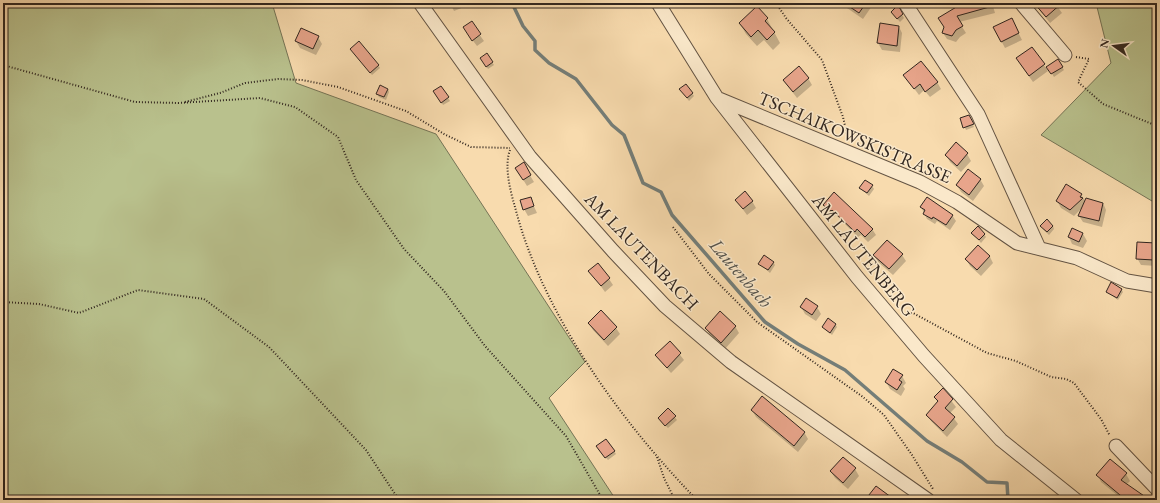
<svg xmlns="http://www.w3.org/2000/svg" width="1160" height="503" font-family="'EB Garamond',serif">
<rect width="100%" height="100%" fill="#f8dbae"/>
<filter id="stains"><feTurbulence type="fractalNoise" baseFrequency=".005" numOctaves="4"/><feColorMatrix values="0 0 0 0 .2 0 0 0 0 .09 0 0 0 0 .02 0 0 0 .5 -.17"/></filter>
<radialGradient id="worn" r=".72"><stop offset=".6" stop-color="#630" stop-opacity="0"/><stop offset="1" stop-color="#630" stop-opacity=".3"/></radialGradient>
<!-- green -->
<path fill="#b9c18d" stroke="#757456" d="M 3,3 L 272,3 L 296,83 L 436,134 L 585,362 L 549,398 L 616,500 L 3,500 Z
M 1096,3 L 1157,3 L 1157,204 L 1041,135 L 1111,63 Z"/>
<!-- shadow -->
<path fill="#0003" d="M 450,3 L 462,3 L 464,7 L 454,11 Z
M 844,3 L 874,3 L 863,19 L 847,8 Z
M 925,3 L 933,3 L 929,7 Z
M 962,3 L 992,3 L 995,13 L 959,22 L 966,33 L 960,37 L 956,42 L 947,39 L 943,33 Z
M 1034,3 L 1055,3 L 1062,13 L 1050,23 Z
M 897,7 L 904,18 L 900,22 L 894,15 Z
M 757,8 L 767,19 L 780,43 L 773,50 L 764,40 L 757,46 L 746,34 L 740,24 Z
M 471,23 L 484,41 L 477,46 L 468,34 Z
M 1015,26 L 1022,40 L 1005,48 L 994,27 Z
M 899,27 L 902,33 L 900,52 L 882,50 L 878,43 Z
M 318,37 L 322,44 L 316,55 L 300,48 L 296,41 Z
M 1032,48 L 1048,71 L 1033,82 L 1021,65 Z
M 353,52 L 378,65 L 380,68 L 372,75 Z
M 487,55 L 494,65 L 488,69 L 481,58 Z
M 1058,60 L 1064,70 L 1054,77 L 1048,67 Z
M 904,75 L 937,82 L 941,89 L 930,97 L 924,90 L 919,95 Z
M 808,78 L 812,85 L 797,98 L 784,81 Z
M 686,85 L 694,96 L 689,101 L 682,92 Z
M 441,87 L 450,101 L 443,105 L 435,91 Z
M 388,89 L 389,92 L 386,100 L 379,97 L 377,94 Z
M 968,116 L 974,127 L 966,130 L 961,119 Z
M 956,144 L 967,154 L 971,161 L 961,172 L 950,162 L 946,155 Z
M 523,164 L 534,182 L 527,186 L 516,168 Z
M 980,179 L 984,186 L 973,201 L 961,192 L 957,185 Z
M 872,186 L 874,189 L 869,196 L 860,188 Z
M 1081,195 L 1086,202 L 1103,203 L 1106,210 L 1102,227 L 1083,222 L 1079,216 L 1082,208 L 1074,216 L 1061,208 L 1057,201 Z
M 530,198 L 537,213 L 528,216 L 524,209 Z
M 736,200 L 752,201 L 756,208 L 747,215 Z
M 824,205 L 872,229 L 876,235 L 868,242 L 861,235 L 858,237 L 836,215 L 834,217 L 828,211 Z
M 921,207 L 952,215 L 956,221 L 950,230 L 937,221 L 935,224 L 927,219 Z
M 1053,226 L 1054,229 L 1049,235 L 1043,229 Z
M 1072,229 L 1083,234 L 1087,241 L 1083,248 L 1072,244 L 1069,237 Z
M 973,233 L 984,234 L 986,237 L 981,243 Z
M 1155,244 L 1157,248 L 1157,266 L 1141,265 L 1137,258 Z
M 978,246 L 990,257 L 993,263 L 981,276 L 970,266 L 966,259 Z
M 874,255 L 902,255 L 906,261 L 893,275 L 878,262 Z
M 773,262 L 775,265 L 770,273 L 760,264 Z
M 590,271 L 609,279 L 613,285 L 605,292 Z
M 1121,289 L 1123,292 L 1118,300 L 1107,292 Z
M 801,307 L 817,307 L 821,314 L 816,321 L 805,314 Z
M 589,323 L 616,328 L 620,334 L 608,346 L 593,330 Z
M 835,324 L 837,327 L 832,335 L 823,327 Z
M 735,326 L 739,333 L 725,349 L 710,335 L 706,328 Z
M 670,342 L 684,360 L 671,373 L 656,356 Z
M 902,376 L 906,383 L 903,386 L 905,389 L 901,396 L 890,389 L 886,382 Z
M 943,390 L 956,407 L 950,413 L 958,424 L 947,437 L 931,421 L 927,415 L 938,403 L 935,397 Z
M 668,409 L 677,420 L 668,428 L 661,421 Z
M 752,410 L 804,432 L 808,439 L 798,452 L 756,417 Z
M 599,450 L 614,451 L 616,454 L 608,460 Z
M 843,458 L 855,469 L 859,476 L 848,489 L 835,478 L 831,472 Z
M 1126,474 L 1130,481 L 1126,485 L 1145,500 L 1123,500 L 1101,482 L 1098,475 Z
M 1034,497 L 1039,500 L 1032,500 Z"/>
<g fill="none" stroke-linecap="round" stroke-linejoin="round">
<!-- stream -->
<path stroke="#747e79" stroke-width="3.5" d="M 512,3 L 523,26 L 535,41 L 535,50 L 549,63 L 576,79 L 612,125 L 624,135 L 643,183 L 661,192 L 672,215 L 765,322 L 798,344 L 845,370 L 927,441 L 962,462 L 987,482 L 1007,483 L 1008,500"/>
</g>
<!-- building -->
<path fill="#e8a58b" stroke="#31261f" d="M 844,3 L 866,3 L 859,13 Z
M 963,3 L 992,3 L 993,6 L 957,16 L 963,26 L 956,30 L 952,36 L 942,33 L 944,27 L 938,18 Z
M 1034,3 L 1062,3 L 1046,17 Z
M 898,5 L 903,14 L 897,19 L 891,12 Z
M 757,6 L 768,18 L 765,21 L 775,32 L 767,40 L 758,30 L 751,37 L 739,23 Z
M 1012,18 L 1019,33 L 1001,42 L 993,27 Z
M 472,21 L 481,34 L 472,41 L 463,27 Z
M 880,23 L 899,26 L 897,46 L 877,43 Z
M 301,28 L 319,36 L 313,49 L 295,41 Z
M 359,41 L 379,65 L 370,73 L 350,49 Z
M 1032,47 L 1045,64 L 1029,76 L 1016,58 Z
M 487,53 L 493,62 L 486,67 L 480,58 Z
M 1058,59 L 1063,67 L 1051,74 L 1046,67 Z
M 921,61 L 938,82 L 925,92 L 920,84 L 914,89 L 903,75 Z
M 799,66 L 809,78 L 793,92 L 783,80 Z
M 686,84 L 693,93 L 687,98 L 679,89 Z
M 380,85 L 388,89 L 384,97 L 376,94 Z
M 441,86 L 449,97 L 441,103 L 433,91 Z
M 969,115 L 974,124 L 963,128 L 960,118 Z
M 956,142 L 968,153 L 957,166 L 945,155 Z
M 524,162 L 531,175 L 523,180 L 515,168 Z
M 968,169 L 981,179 L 969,195 L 956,185 Z
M 865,180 L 873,185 L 867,193 L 859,188 Z
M 1066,184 L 1082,194 L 1080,197 L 1083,198 L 1070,210 L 1056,201 Z
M 745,191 L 753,201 L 743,209 L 735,200 Z
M 834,192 L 873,229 L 865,237 L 857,229 L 855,232 L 832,210 L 831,211 L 823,205 Z
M 531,197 L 534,206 L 523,210 L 520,200 Z
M 927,197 L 953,215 L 946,225 L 933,217 L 932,219 L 923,214 L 925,210 L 920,207 Z
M 1086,198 L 1103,203 L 1099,221 L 1078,216 Z
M 1047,219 L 1053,226 L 1047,232 L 1040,226 Z
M 978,226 L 985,234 L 979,240 L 971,233 Z
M 1072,228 L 1083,233 L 1079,242 L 1068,237 Z
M 887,240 L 903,254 L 889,269 L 873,255 Z
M 1137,242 L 1156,243 L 1154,260 L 1136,259 Z
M 978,245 L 990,256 L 977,270 L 965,259 Z
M 764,255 L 774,262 L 768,270 L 758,264 Z
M 598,263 L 610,278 L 601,286 L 588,271 Z
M 1111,282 L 1122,289 L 1117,298 L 1106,292 Z
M 806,298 L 818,306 L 812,315 L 800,307 Z
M 601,310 L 617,327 L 604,340 L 588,323 Z
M 720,311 L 736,326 L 721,343 L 705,328 Z
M 828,318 L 836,324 L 830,333 L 822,327 Z
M 670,341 L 681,353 L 667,368 L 655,355 Z
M 893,369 L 903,375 L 899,380 L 902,382 L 897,390 L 885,382 Z
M 943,388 L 953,399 L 945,408 L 955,417 L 943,431 L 926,415 L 938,401 L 934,397 Z
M 762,396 L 805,432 L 794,446 L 751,410 Z
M 668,408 L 676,416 L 665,426 L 658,418 Z
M 606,439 L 615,451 L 605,458 L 596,446 Z
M 843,457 L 856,468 L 843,483 L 830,471 Z
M 1110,459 L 1127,473 L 1121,480 L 1150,500 L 1126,500 L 1096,475 Z
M 876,486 L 895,500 L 865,500 Z"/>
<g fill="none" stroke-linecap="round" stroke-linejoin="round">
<!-- minor casing -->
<g stroke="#635343" stroke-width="15">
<path id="minor" d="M 420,3 L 530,157 L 613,251 L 665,306 L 731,362 L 928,500
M 658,3 L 717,98 L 857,277 L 924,356 L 1001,440 L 1076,500
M 905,3 L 978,114 L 1039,248
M 1021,3 L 1065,55
M 719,99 L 920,182 L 957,202 L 1017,243 L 1077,258 L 1127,281 L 1157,286
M 1116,446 L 1157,489"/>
</g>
<!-- path -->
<path stroke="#31261f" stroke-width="2" stroke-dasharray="1 2" stroke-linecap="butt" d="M 776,3 L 786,18 L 822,60 L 843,117 L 848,139
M 1076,57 L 1089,59 L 1078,82 L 1103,104 L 1157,126
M 3,65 L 135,102 L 179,103
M 185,102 L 220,93 L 245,83 L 278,79 L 302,80 L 338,87 L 406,111 L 444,134 L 471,147 L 510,148
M 178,103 L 260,98 L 295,107 L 338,137 L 356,180 L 404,249 L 444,291 L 485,346 L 566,436 L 603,500
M 510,150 C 504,166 510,190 515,207 C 542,313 621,422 697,500
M 673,227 L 709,274 L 757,322 L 863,397 L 884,415 L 912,455 L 933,489
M 3,302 L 39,304 L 79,313 L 138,290 L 204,299 L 269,347 L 366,450 L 399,500
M 905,314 L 913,313 L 987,353 L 1016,361 L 1051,377 L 1066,379 L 1074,383 L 1101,419 L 1110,436
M 657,457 L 664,478 L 675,500"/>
<!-- minor -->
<use href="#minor" stroke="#fae8ca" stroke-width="13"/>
</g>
<g text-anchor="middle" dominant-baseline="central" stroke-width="3" stroke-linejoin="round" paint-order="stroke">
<!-- street labels -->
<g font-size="18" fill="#31261f" stroke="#fae8ca">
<text transform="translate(855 137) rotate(23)">TSCHAIKOWSKISTRASSE</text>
<text transform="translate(642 251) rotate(46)">AM LAUTENBACH</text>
<text transform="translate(864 255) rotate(51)">AM LAUTENBERG</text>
</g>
<!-- water labels -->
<g font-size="19" font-style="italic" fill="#53524c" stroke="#fae8ca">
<text transform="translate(741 273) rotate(49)">Lautenbach</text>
</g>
</g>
<!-- margin -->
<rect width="1160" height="503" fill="none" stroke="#f8dbae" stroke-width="16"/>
<rect x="4" y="4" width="1152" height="495" fill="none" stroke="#31261f" stroke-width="2"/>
<rect x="8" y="8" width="1144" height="487" fill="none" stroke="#31261f"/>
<!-- north arrow -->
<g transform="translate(1114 46) rotate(284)" stroke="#fae8ca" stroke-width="3" paint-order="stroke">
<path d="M0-3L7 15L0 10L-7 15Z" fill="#31261f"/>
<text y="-6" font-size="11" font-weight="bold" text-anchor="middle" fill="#31261f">N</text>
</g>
<rect width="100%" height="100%" filter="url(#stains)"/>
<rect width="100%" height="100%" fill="url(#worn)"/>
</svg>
